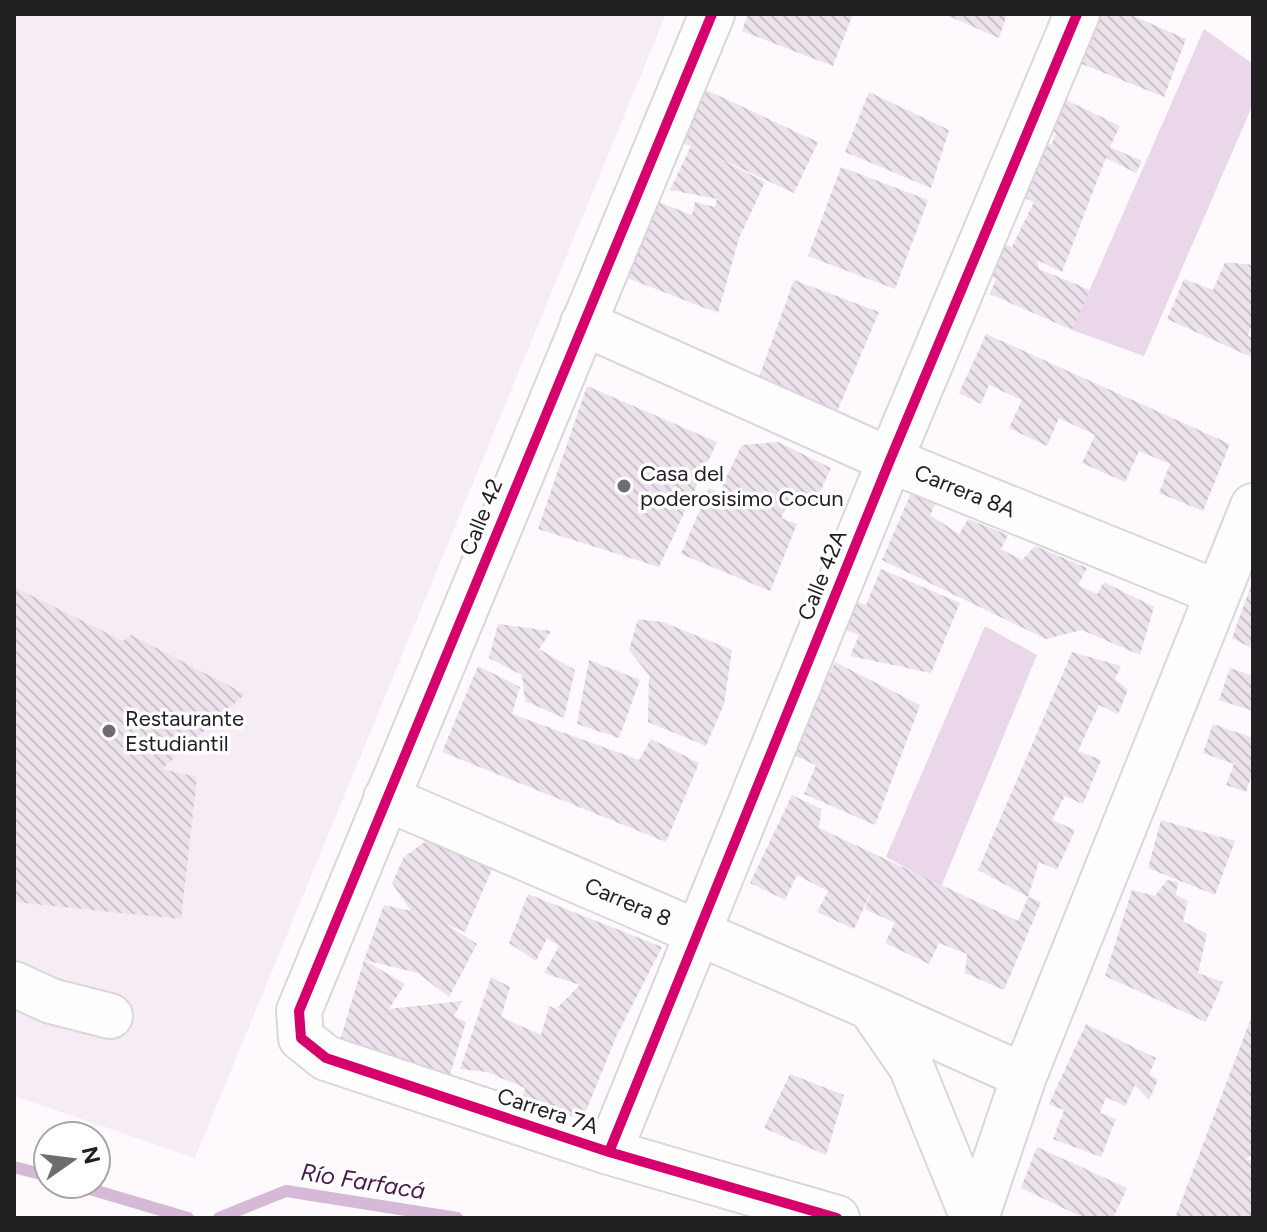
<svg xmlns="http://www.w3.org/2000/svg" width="1267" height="1232" font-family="Figtree,sans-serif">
<defs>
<pattern id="building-back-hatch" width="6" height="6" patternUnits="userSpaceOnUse" patternTransform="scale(2)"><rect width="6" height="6" fill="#ece2ec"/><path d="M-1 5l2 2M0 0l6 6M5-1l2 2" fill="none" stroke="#cac2ca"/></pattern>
</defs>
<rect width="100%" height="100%" fill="#fdf9fd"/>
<!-- built -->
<path fill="#f6ecf6" d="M 14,14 L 666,14 L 195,1158 L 14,1096 Z"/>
<!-- green -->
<path fill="#ead7e9" d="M 1204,29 L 1253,64 L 1253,104 L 1144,356 L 1072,330 Z
M 985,626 L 1037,655 L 941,887 L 886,857 Z"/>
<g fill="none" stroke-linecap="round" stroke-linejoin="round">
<!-- stream -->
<path stroke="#d6b9d6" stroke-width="12" d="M 14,1167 L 48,1176
M 73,1184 L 188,1218
M 219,1218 L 286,1191 L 457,1218"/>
</g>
<!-- building -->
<path fill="url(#building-back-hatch)" d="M 748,14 L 853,14 L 833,66 L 742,31 Z
M 944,14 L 1007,14 L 999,38 Z
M 1096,14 L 1129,14 L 1186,39 L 1164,97 L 1077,62 Z
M 702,88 L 818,142 L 794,193 L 710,154 L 765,182 L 739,238 L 718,313 L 622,276 L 651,199 L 692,215 L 695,202 L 715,207 L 717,199 L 670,190 L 691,146 L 679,142 Z
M 869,92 L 949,130 L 931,188 L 845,152 Z
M 1052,93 L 1120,126 L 1110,147 L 1142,161 L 1136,173 L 1106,158 L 1062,272 L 1037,260 L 1039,269 L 1090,290 L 1072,330 L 990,294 L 996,279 L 976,270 L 989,240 L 1012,247 L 1034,202 L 1016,194 L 1038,139 L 1051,145 L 1056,133 L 1037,123 Z
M 841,167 L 928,200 L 895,289 L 808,256 Z
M 1225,262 L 1253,265 L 1253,321 L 1248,336 L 1253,337 L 1253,358 L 1167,319 L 1184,279 L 1213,290 Z
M 794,280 L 879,312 L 836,414 L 757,383 Z
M 986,334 L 1230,444 L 1203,511 L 1159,493 L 1170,464 L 1139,451 L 1125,482 L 1082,463 L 1095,435 L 1059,418 L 1047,446 L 1009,428 L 1022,400 L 989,385 L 981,404 L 959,393 Z
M 587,386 L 717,442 L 659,567 L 538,529 Z
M 778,442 L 831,468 L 812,509 L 790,499 L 781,518 L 797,524 L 770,591 L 681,554 L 709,488 L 770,513 L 721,488 L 742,445 Z
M 911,493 L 937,501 L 930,515 L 959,534 L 968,519 L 1008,535 L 1001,549 L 1022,560 L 1035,546 L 1087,568 L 1078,585 L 1097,594 L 1104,582 L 1154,607 L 1140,655 L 1082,630 L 1046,639 L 882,560 Z
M 881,569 L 960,603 L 931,673 L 850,656 L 859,635 L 839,627 L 850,599 L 866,605 Z
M 1253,580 L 1253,649 L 1232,638 Z
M 14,587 L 123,641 L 131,635 L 245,694 L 162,769 L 197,777 L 181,919 L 14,902 Z
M 638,619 L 663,622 L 732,650 L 724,704 L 706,746 L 648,722 L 649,675 L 629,650 Z
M 498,624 L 551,631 L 539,649 L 575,670 L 564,718 L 525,701 L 522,675 L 489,658 Z
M 1072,652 L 1121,666 L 1115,679 L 1128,690 L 1118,714 L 1099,705 L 1078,751 L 1101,760 L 1083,804 L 1065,796 L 1052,820 L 1075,830 L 1057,870 L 1039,862 L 1028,897 L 978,870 Z
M 589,660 L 640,680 L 619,738 L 577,724 Z
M 835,662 L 920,705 L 875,825 L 804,794 L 816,765 L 791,754 Z
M 478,666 L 520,687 L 512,714 L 639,760 L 651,739 L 699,763 L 666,842 L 442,752 Z
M 1230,668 L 1253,676 L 1253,711 L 1219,700 Z
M 1213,724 L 1253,738 L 1253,772 L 1246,792 L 1226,785 L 1234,764 L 1203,753 Z
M 792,795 L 821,809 L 819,828 L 1018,921 L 1028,897 L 1041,902 L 1004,990 L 965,973 L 967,954 L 939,943 L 929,964 L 885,943 L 895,923 L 865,909 L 874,886 L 854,929 L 817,912 L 828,891 L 797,875 L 785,900 L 750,883 Z
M 1161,820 L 1235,841 L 1215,895 L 1148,868 Z
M 430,838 L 493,867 L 465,932 L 446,924 L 477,944 L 449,997 L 418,973 L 364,960 L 405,984 L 389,1009 L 462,1001 L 454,1016 L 466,1022 L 447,1084 L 339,1044 L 364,960 L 384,905 L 411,911 L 392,883 L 404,857 Z
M 1167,880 L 1178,882 L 1176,895 L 1188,901 L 1183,921 L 1207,934 L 1198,973 L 1223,982 L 1206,1022 L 1105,976 L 1132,890 L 1155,896 Z
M 528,894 L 662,947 L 617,1035 L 581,1123 L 519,1109 L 525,1088 L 487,1072 L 460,1069 L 491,977 L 510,987 L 501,1017 L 541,1035 L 549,1006 L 568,1014 L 557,1008 L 580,985 L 544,973 L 559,946 L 547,938 L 536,961 L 509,943 Z
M 1253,1013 L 1253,1155 L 1245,1159 L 1253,1161 L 1253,1218 L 1175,1218 Z
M 1086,1024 L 1156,1058 L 1149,1074 L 1158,1080 L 1149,1100 L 1135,1085 L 1125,1106 L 1106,1097 L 1100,1113 L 1116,1119 L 1101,1157 L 1053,1139 L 1064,1110 L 1049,1104 Z
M 790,1074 L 844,1095 L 826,1155 L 764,1128 Z
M 1037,1147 L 1127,1188 L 1113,1218 L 1084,1218 L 1021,1188 Z"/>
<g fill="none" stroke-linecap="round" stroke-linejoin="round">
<!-- minor casing -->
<g stroke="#dad6da" stroke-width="48">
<path id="minor" d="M 712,14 L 299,1011 L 301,1038 L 326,1058 L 609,1152 L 837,1218
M 583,323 L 890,460 L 1218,593
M 386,798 L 870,1007 L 911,1066 L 973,1218
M 14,984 L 51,1001 L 110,1016
M 872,1008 L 1024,1076
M 609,1152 L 890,460 L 1077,14
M 976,1218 L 1024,1076 L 1253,506"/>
</g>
<!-- minor -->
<use href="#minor" stroke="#fffeff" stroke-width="44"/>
<!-- cycleway casing -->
<g stroke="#fff" stroke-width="15">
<path id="cycleway" d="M 712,14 L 299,1011 L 301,1038 L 326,1058 L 609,1152 L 837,1218
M 609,1152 L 890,460 L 1077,14"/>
</g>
<!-- cycleway -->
<use href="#cycleway" stroke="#d6006c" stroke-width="10"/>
</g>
<!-- markers -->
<g fill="#6f6c6f" stroke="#fff" stroke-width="3">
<circle cx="624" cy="486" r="8"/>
<circle cx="109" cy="731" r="8"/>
</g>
<g text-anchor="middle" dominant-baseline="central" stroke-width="7" stroke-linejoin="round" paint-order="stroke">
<!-- poi labels -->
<g font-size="22" fill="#232023" stroke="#fff" text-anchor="start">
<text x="640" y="473">Casa del<tspan x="640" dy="25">poderosisimo Cocun</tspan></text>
<text x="125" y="718">Restaurante<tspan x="125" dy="25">Estudiantil</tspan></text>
</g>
<!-- street labels -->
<g font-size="22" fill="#232023" stroke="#fff">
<text transform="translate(965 491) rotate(22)">Carrera 8A</text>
<text transform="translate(481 517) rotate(-68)">Calle 42</text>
<text transform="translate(822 575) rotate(-68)">Calle 42A</text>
<text transform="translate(628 902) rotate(23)">Carrera 8</text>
<text transform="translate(548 1111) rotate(18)">Carrera 7A</text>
</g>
<!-- water labels -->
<g font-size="24" font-style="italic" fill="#4a194c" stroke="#fff">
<text transform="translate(363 1181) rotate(9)">Río Farfacá</text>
</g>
</g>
<!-- border -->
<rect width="1267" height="1232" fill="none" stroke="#232023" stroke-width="32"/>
<!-- north arrow -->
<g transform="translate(72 1160) rotate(76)"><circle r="38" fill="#ffffff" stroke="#a7a6a7" stroke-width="2"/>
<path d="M0-6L14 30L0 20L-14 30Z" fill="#6f6c6f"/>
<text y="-12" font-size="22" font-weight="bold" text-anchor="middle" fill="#232023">N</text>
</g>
</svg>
